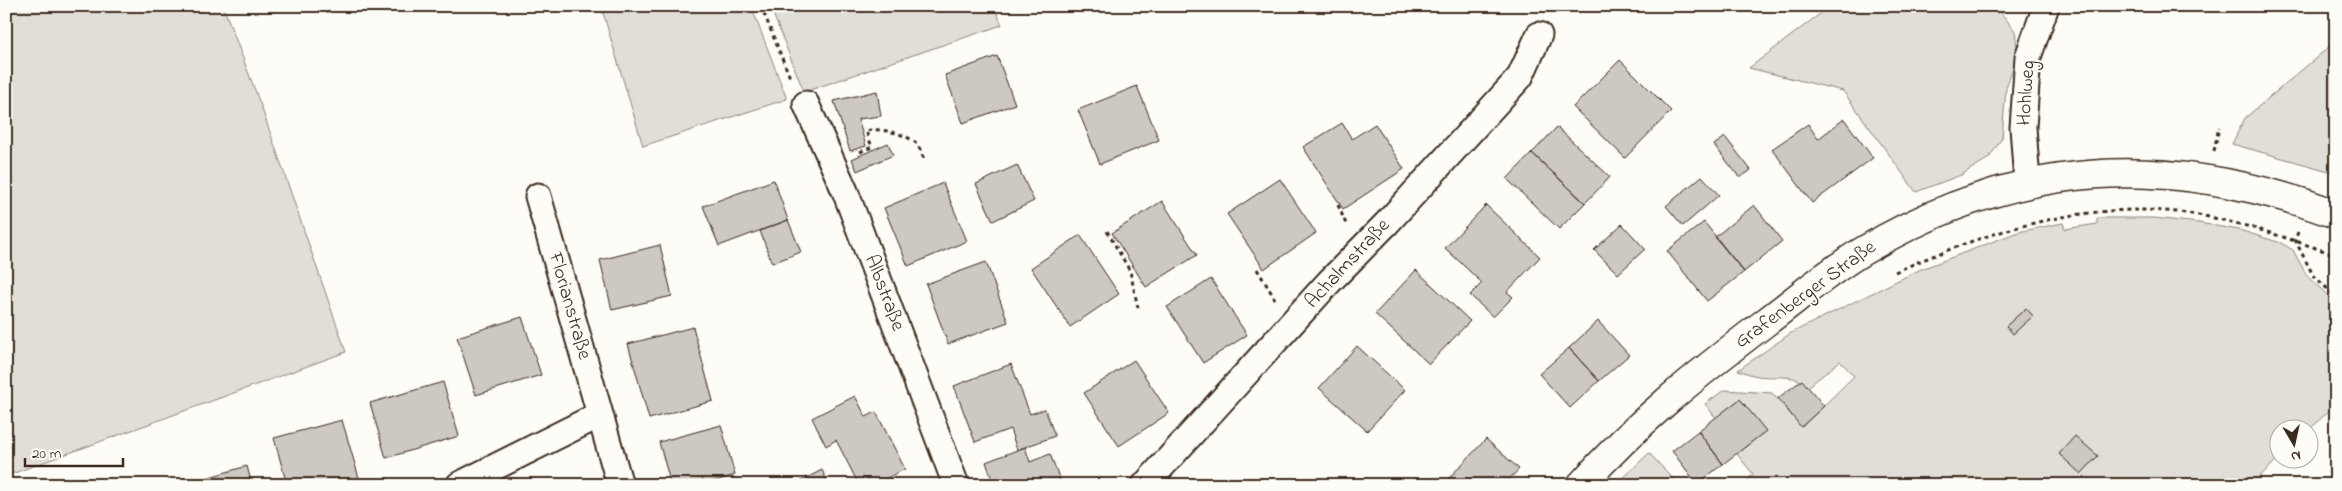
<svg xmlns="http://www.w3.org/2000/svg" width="2342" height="491" font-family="'Indie Flower',sans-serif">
<rect width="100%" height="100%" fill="#fdfcf7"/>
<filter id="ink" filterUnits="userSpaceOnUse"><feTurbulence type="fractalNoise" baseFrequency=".02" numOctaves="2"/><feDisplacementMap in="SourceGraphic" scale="10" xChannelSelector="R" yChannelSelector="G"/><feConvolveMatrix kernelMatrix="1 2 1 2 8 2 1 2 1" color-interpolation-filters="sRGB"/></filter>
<g filter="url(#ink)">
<!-- green -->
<path fill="#e1ded7" stroke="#8e847a" d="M 6,6 L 223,6 L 261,106 L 346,352 L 6,476 Z
M 601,6 L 751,6 L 787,99 L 643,146 Z
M 770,6 L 994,6 L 1002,25 L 804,92 Z
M 1830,6 L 1996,6 L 2015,31 L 2018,53 L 2006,88 L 2002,138 L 1989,158 L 1961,175 L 1916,192 L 1843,91 L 1749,68 Z
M 2336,41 L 2336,173 L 2232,144 L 2245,118 Z
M 2097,218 L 2154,218 L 2199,223 L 2239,230 L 2281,243 L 2293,250 L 2307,276 L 2336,303 L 2336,404 L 2310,429 L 2280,428 L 2279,458 L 2251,485 L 1744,485 L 1753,474 L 1737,454 L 1765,431 L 1740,399 L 1716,418 L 1705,404 L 1724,390 L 1772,393 L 1802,427 L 1854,376 L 1840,361 L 1808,387 C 1795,372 1776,379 1758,376 C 1751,375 1744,372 1738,370 L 1791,333 L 1919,270 L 2018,232 L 2063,223 L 2065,229 L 2097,224 Z
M 1649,453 L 1679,485 L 1616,485 Z"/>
<!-- building -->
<path fill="#cdc8c2" stroke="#3b2a1e" d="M 997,56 L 1015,104 L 963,123 L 945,75 Z
M 1620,60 L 1671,111 L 1625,158 L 1573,107 Z
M 1137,86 L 1159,140 L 1100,164 L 1078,110 Z
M 877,91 L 881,116 L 858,119 L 866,146 L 850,151 L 834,101 Z
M 1844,119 L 1873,158 L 1812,203 L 1772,149 L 1808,124 L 1818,139 Z
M 1342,123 L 1352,139 L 1375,124 L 1404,169 L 1343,209 L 1303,147 Z
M 1557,127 L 1610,177 L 1585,203 L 1532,153 Z
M 1725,137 L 1751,170 L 1740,178 L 1714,145 Z
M 888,143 L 893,155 L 857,171 L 852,159 Z
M 1532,153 L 1585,203 L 1559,229 L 1507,179 Z
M 1017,165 L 1034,201 L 993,221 L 976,184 Z
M 1702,176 L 1719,195 L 1683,226 L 1666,206 Z
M 1280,179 L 1316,233 L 1264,269 L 1227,214 Z
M 774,180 L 788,220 L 719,246 L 703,206 Z
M 943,183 L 967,241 L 908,266 L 884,208 Z
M 1162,201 L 1197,255 L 1146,287 L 1112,233 Z
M 1486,205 L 1540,257 L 1507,292 L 1513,297 L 1493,317 L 1470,295 L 1482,283 L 1445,248 Z
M 1754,205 L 1782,241 L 1744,272 L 1715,237 Z
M 788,220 L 801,252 L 772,263 L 760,231 Z
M 1704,222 L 1744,272 L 1707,301 L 1667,251 Z
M 1622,224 L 1645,249 L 1618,274 L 1594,250 Z
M 1080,235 L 1119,294 L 1070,327 L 1031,268 Z
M 660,245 L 672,296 L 612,310 L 600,260 Z
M 986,262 L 1008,322 L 948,344 L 926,284 Z
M 1416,270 L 1470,321 L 1429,364 L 1375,314 Z
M 1211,279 L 1247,335 L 1203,363 L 1167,307 Z
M 2026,308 L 2033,316 L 2013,334 L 2006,326 Z
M 522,317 L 541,375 L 476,395 L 457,337 Z
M 1598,321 L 1629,355 L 1599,381 L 1569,348 Z
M 693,327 L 713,401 L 649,419 L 628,344 Z
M 1357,346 L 1405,390 L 1367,431 L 1319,388 Z
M 1569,348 L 1599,381 L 1570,408 L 1539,374 Z
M 1134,360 L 1169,413 L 1119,446 L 1084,393 Z
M 1011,364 L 1030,414 L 1045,409 L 1055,436 L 1017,450 L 1010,429 L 975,442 L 954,386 Z
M 1802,380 L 1824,406 L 1801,427 L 1778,398 Z
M 443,382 L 459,436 L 386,458 L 370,403 Z
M 855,396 L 866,417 L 876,412 L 905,469 L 873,485 L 859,485 L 836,440 L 826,446 L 812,418 Z
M 1740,399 L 1766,431 L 1723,464 L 1698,431 Z
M 342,420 L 359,478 L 333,485 L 287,485 L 274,438 Z
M 721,425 L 735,475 L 702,485 L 671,485 L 659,442 Z
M 1698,431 L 1723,464 L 1697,484 L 1672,451 Z
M 2075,436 L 2098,456 L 2081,474 L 2059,454 Z
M 1486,439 L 1519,469 L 1504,485 L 1453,485 L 1447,480 Z
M 1025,447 L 1030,462 L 1050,454 L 1062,485 L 994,485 L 986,462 Z
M 247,466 L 252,485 L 182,485 Z
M 822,470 L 829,485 L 798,485 L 797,483 Z"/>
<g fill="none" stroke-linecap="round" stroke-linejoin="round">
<!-- street casing -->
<g stroke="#3b2a1e" stroke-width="29">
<path id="street" d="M 806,104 L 845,191 L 956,485
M 2027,182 L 2023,127 L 2028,57 L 2046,6
M 538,196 L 620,485
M 459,485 L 599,415
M 1145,485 L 1329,282 L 1387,223 L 1520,77 L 1539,35"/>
</g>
<!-- secondary casing -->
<g stroke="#3b2a1e" stroke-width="31">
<path id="secondary" d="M 1581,485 C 1636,423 1700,372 1766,322 C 1798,298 1829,271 1863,251 C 2019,158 2167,152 2336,214"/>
</g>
<!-- path -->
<path stroke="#3b2a1e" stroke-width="3" stroke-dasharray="4 4" stroke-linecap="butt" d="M 761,6 L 791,80
M 2214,151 L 2219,127
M 860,152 L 872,147 L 866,131 C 879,127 909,134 918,145 C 920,149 922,155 924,159
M 1338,205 L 1346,224
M 1107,231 L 1130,271 L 1138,308
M 2298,232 L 2295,240 L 2313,275 L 2336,297
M 1257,269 L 1275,299
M 1895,272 C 1992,229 2097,196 2204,216 C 2250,225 2293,240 2336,255"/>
<!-- street -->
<use href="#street" stroke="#fdfcf7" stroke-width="25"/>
<!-- secondary -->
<use href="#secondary" stroke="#fdfcf7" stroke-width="28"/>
</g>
</g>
<g text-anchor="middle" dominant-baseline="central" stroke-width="4" stroke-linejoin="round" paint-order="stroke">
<!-- street labels -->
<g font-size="20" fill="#3b2a1e" stroke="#fdfcf7">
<text transform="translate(2027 93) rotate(-86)">Hohlweg</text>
<text transform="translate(1348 264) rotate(-47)">Achalmstraße</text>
<text transform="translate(884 293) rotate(69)">Albstraße</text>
<text transform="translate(1806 295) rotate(-36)">Grafenberger Straße</text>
<text transform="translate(569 306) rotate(74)">Florianstraße</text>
</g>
</g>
<!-- margin -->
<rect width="2342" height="491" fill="none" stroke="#fdfcf7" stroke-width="25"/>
<rect x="12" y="12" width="2317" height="466" fill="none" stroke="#3b2a1e" stroke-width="2" filter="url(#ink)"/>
<!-- north arrow -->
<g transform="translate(2294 444) rotate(171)"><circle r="24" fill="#fdfcf7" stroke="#afa8a0"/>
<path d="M0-4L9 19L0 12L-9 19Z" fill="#3b2a1e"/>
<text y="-8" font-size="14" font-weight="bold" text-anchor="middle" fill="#3b2a1e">N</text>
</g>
<!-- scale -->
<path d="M25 458v8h98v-8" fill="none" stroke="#3b2a1e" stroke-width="2.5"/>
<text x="32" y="458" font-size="15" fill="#3b2a1e" stroke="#fdfcf7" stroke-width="4" paint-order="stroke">20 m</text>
</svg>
